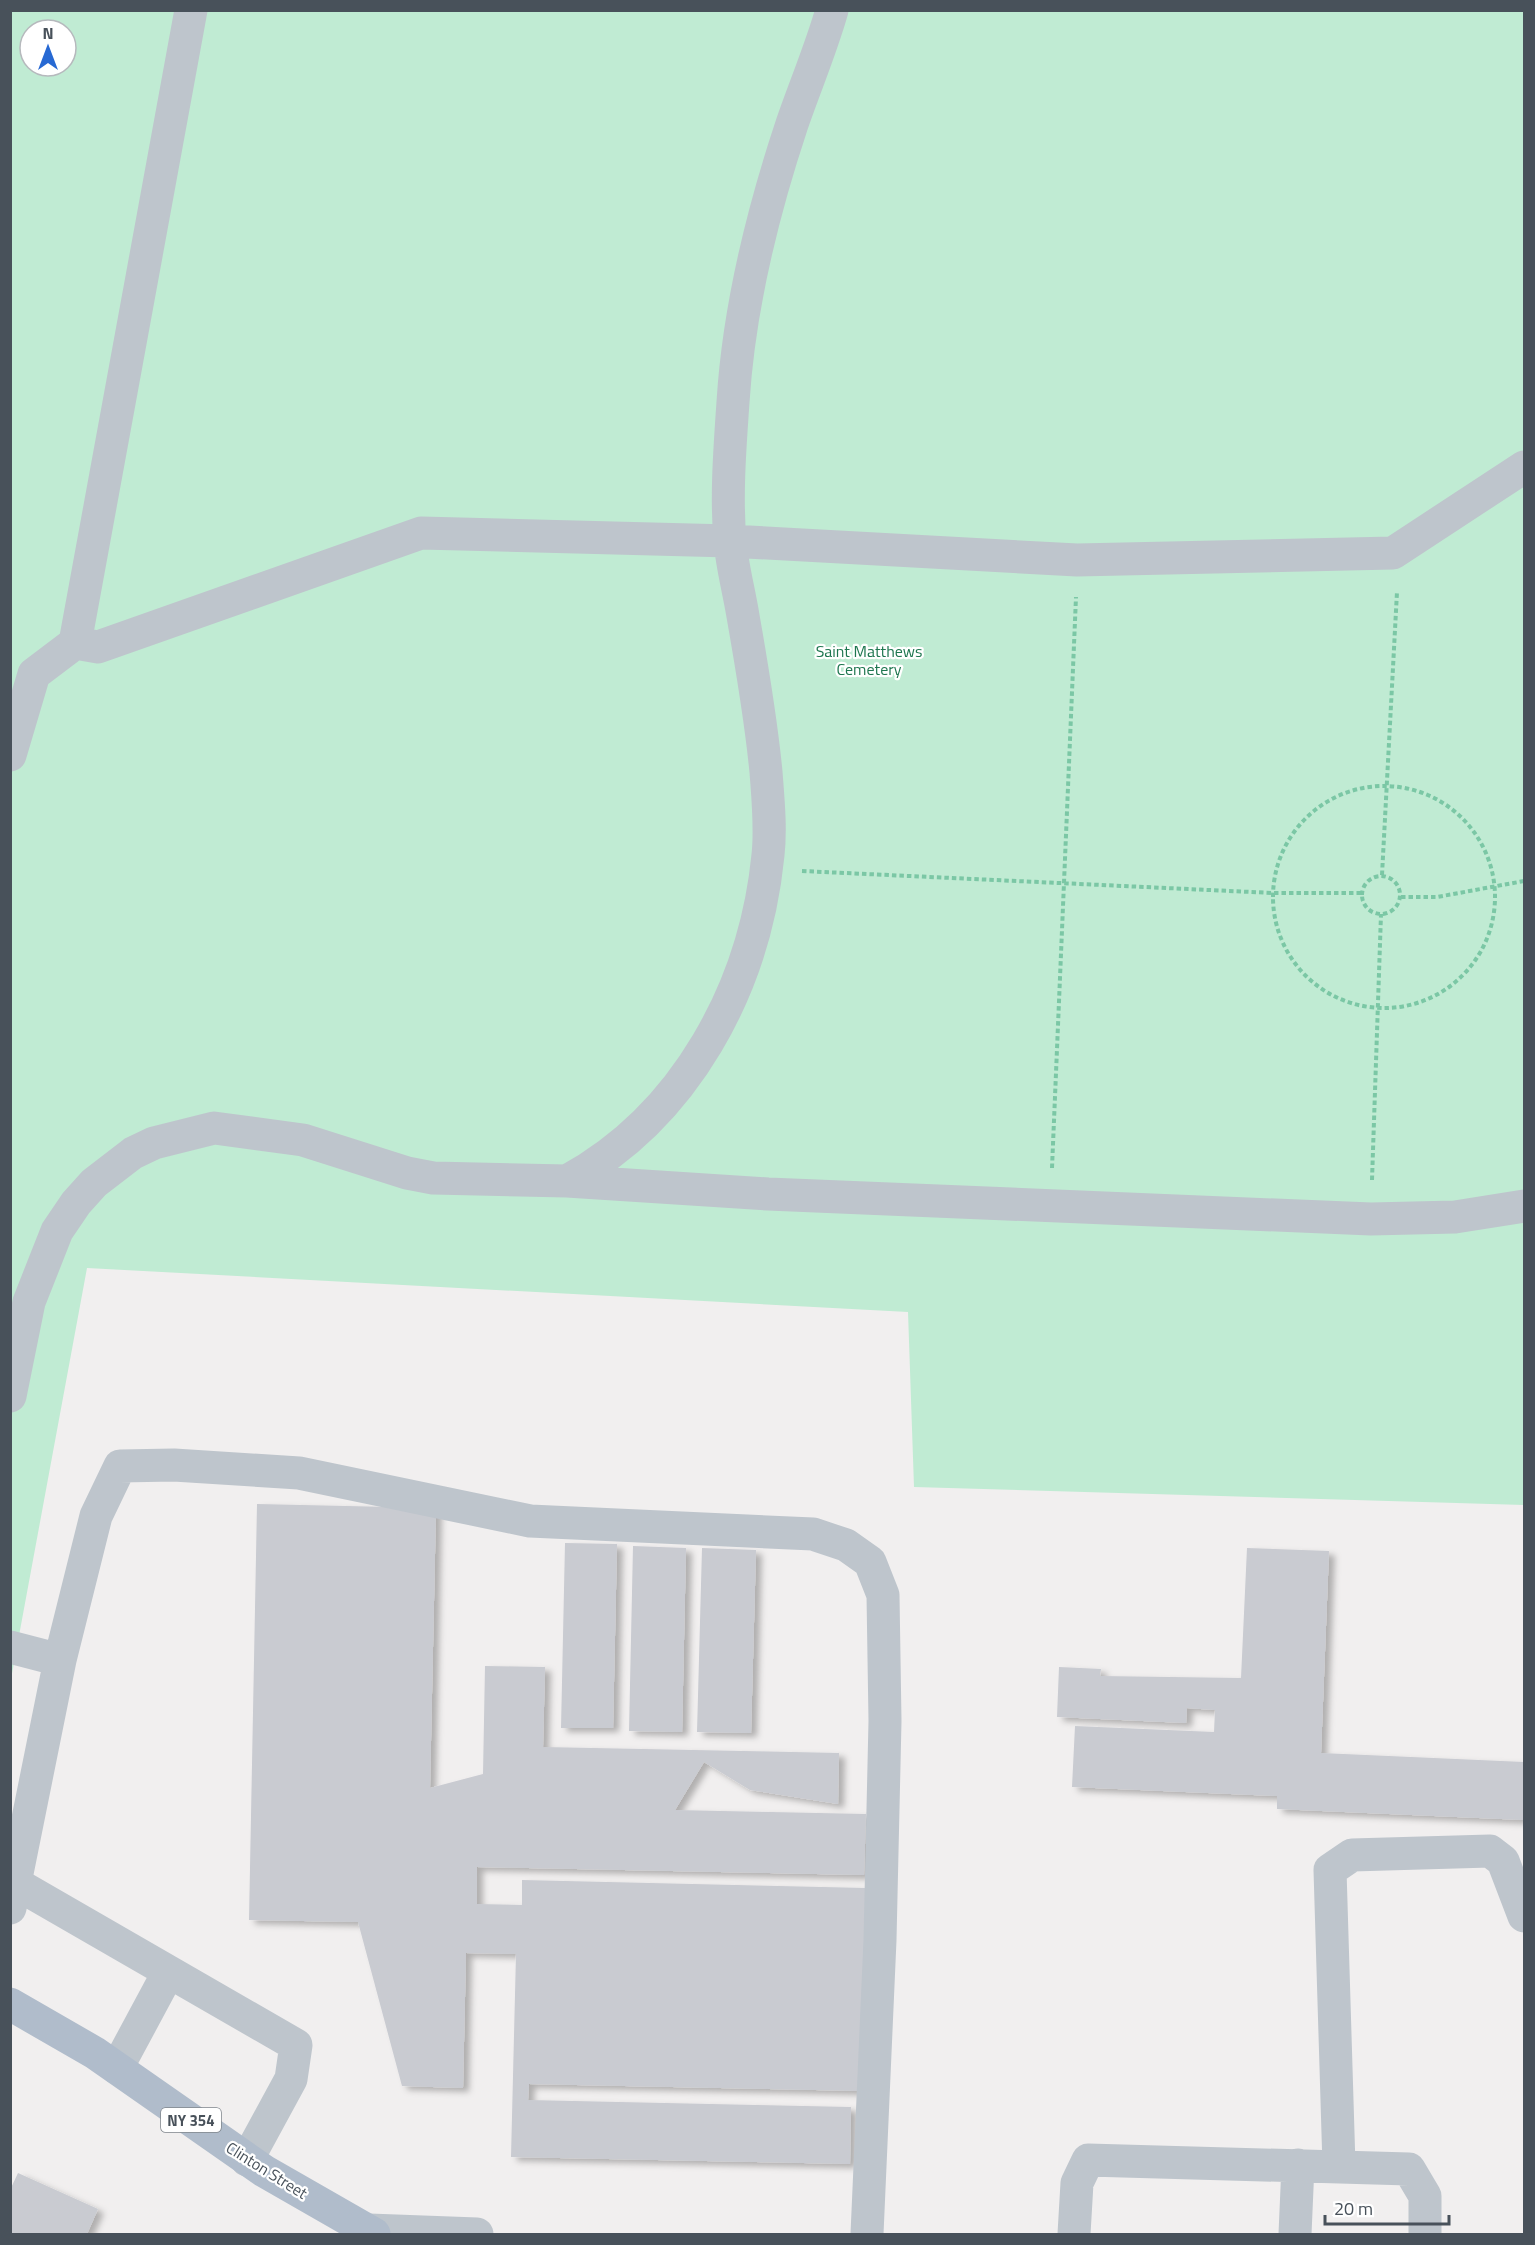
<svg xmlns="http://www.w3.org/2000/svg" width="1535" height="2245" font-family="'Titillium Web',sans-serif">
<defs>
<filter id="shadow"><feDropShadow dx="6" dy="4" stdDeviation="3" flood-color="#0004"/></filter>
</defs>
<rect width="100%" height="100%" fill="#f1efef"/>
<!-- green -->
<path fill="#c0ebd3" fill-rule="evenodd" d="M 11,11 L 1524,11 L 1524,1505 L 914,1487 L 908,1312 L 87,1268 L 11,1679 ZM 30,30 L 66,30 L 66,66 L 30,66 Z"/>
<!-- building -->
<path fill="#c9cbd1" filter="url(#shadow)" d="M 257,1504 L 436,1508 L 430,1788 L 483,1774 L 485,1666 L 545,1667 L 543,1747 L 839,1753 L 838,1804 L 750,1790 L 704,1762 L 675,1810 L 866,1814 L 864,1875 L 477,1867 L 477,1904 L 522,1905 L 522,1880 L 866,1888 L 862,2091 L 529,2084 L 528,2100 L 851,2107 L 850,2164 L 511,2157 L 516,1954 L 466,1953 L 463,2088 L 402,2086 L 358,1922 L 249,1920 Z
M 565,1543 L 617,1544 L 613,1728 L 561,1728 Z
M 633,1546 L 686,1548 L 682,1732 L 629,1731 Z
M 702,1548 L 756,1550 L 751,1733 L 697,1732 Z
M 1247,1548 L 1329,1551 L 1321,1753 L 1524,1762 L 1524,1820 L 1277,1809 L 1277,1796 L 1072,1787 L 1075,1726 L 1214,1732 L 1215,1710 L 1187,1708 L 1186,1723 L 1057,1717 L 1059,1667 L 1101,1669 L 1100,1676 L 1241,1678 Z
M 18,2173 L 98,2209 L 87,2234 L 10,2234 L 10,2190 Z"/>
<g fill="none" stroke-linecap="round" stroke-linejoin="round">
<!-- path -->
<path stroke="#7bc7a5" stroke-width="4" stroke-dasharray="4.5 3" stroke-linecap="butt" d="M1273 897a111 111 0 1 1 222 0a111 111 0 1 1-222 0Z
M 802,871 L 1273,893 L 1362,893
M 1382,875 L 1397,592
M1362 895a19 19 0 1 1 38 0a19 19 0 1 1-38 0Z
M 1401,897 L 1437,897 L 1524,881
M 1052,1168 L 1076,597
M 1372,1180 L 1381,914"/>
<!-- minor -->
<path stroke="#bec5cc" stroke-width="33" d="M 75,643 L 98,647 L 421,533 L 730,541 L 1077,560 L 1393,553 L 1524,467
M 10,755 L 34,674 L 75,643 L 191,10
M 567,1181 C 686,1116 755,987 768,855 C 771,828 768,799 766,772 C 761,720 752,667 743,616 C 739,591 732,566 730,541 C 726,495 730,447 733,402 C 739,306 762,214 792,124 C 805,86 821,49 832,10
M 10,1396 L 29,1302 L 57,1231 L 76,1203 L 94,1183 L 133,1153 L 154,1143 L 214,1128 L 303,1140 L 407,1173 L 433,1178 L 567,1181 L 768,1194 L 1371,1219 L 1455,1217 L 1524,1206
M 10,1647 L 60,1660
M 15,1883 L 296,2045 L 291,2079 L 247,2160
M 10,1908 L 60,1660 L 96,1516 L 120,1466 L 174,1465 L 299,1473 L 530,1521 L 813,1534 L 846,1545 L 870,1562 L 883,1595 L 885,1721 L 880,1940 L 867,2234
M 117,2068 L 168,1973
M 1339,2166 L 1330,1870 L 1352,1855 L 1490,1851 L 1503,1861 L 1524,1916
M 369,2230 L 477,2234
M 1074,2234 L 1077,2183 L 1088,2160 L 1409,2169 L 1425,2196 L 1425,2234
M 1295,2234 L 1298,2165"/>
<!-- major -->
<path stroke="#b0bccb" stroke-width="33" d="M 10,2004 L 95,2053 L 264,2171 L 374,2234"/>
</g>
<g text-anchor="middle" dominant-baseline="central" stroke-width="4.5" stroke-linejoin="round" paint-order="stroke">
<!-- shield labels -->
<rect fill="#fff" stroke="#7f858c" stroke-width="1.5" x="161" y="2108" width="60" height="24" rx="4.5"/>
<g font-size="15" font-weight="bold" fill="#48515a">
<text x="191" y="2120">NY 354</text>
</g>
<!-- park labels -->
<g font-size="16" fill="#1e764f" stroke="#fff">
<text x="869" y="651">Saint Matthews<tspan x="869" dy="18">Cemetery</tspan></text>
</g>
<!-- street labels -->
<g font-size="16" fill="#48515a" stroke="#fff">
<text transform="translate(267 2170) rotate(32)">Clinton Street</text>
</g>
</g>
<!-- border -->
<rect width="1535" height="2245" fill="none" stroke="#48515a" stroke-width="24"/>
<!-- north arrow -->
<g transform="translate(48 48)"><circle r="28" fill="#ffffff" stroke="#b6b9bd" stroke-width="1.5"/>
<path d="M0-4.5L10 22L0 15L-10 22Z" fill="#2769d3"/>
<text y="-9" font-size="16" font-weight="bold" text-anchor="middle" fill="#48515a">N</text>
</g>
<!-- scale -->
<path d="M1325 2215v9h124v-9" fill="none" stroke="#48515a" stroke-width="3"/>
<text x="1334" y="2215" font-size="18" fill="#48515a" stroke="#ffffff" stroke-width="4.5" paint-order="stroke">20 m</text>
</svg>
